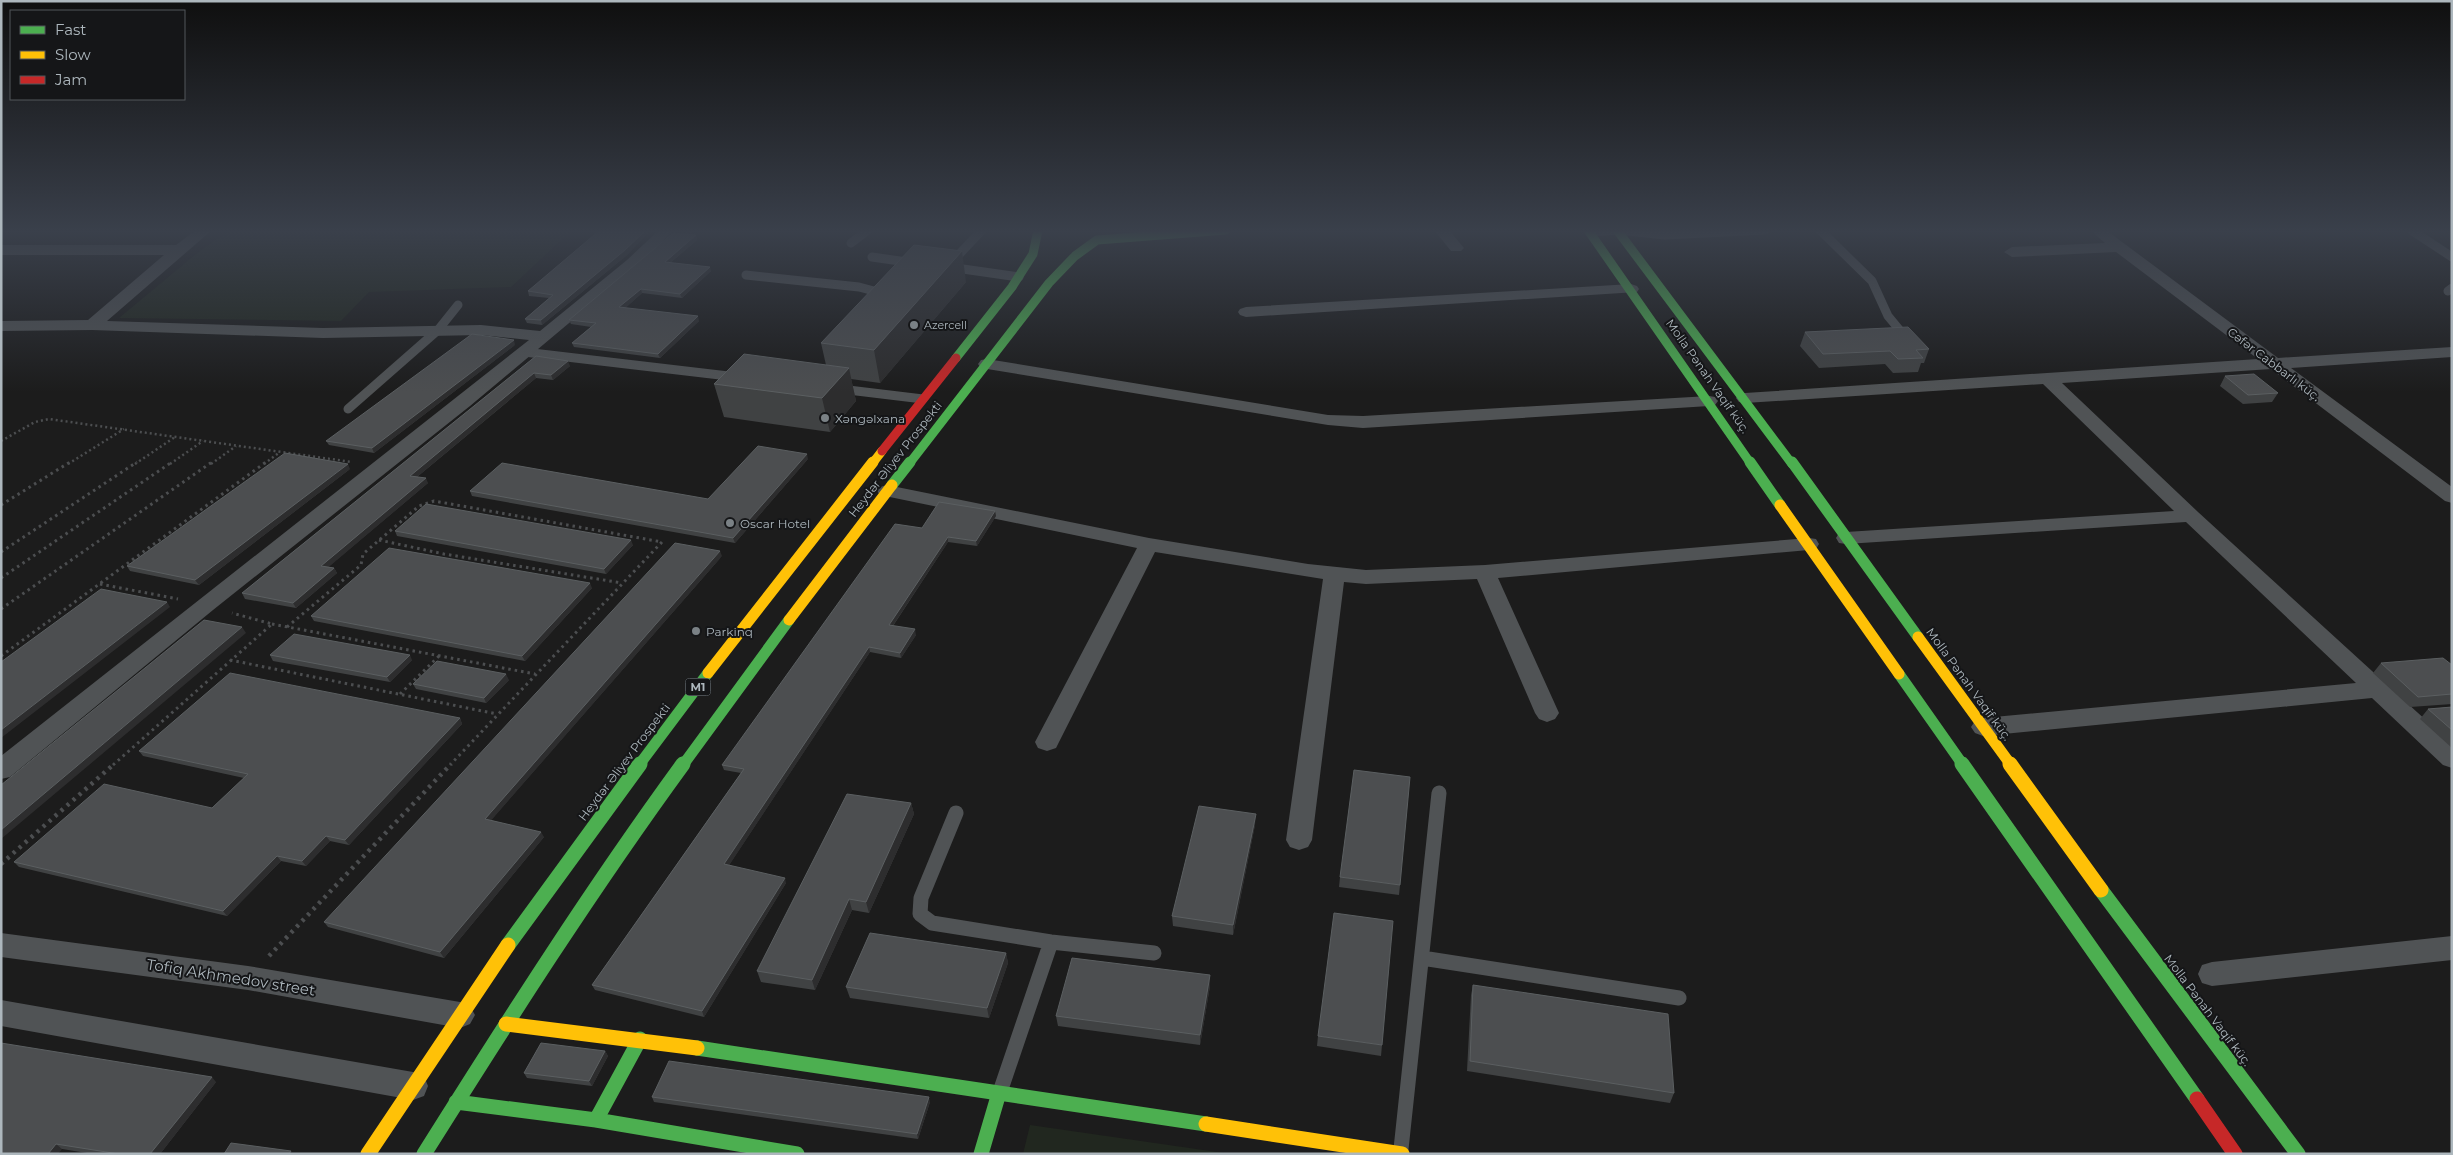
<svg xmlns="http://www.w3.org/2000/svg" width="2453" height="1155" font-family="Montserrat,sans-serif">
<rect width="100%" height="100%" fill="#1c1c1c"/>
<!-- green -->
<path fill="#21271f" d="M 230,230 L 572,230 L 511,287 L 369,292 L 341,321 L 119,318 L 196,254 Z
M 1030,1125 L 1231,1154 L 1023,1154 Z"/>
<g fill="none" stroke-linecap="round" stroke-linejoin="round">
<!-- path-far2 -->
<path stroke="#4c4e50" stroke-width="2.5" stroke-dasharray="2 3" stroke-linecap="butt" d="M 1,441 L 35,422 L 49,419 L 352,462
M 68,464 L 124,429
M 135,464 L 175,437
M 170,464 L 203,441
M 211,464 L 236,446
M 264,464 L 280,452"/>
<!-- path-far1 -->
<path stroke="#4c4e50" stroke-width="3" stroke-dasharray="2.5 4" stroke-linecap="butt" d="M 1,505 L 70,462
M 379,540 L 444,554 L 622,583
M 1,552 L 137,462
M 1,578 L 172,462
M 100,584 L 178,599
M 1,609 L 212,462
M 272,624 L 535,674
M 287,627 L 361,565 L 363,554 L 419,506 L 434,501 L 662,542 L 450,765
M 1,656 L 266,462
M 230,660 L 497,714
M 400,694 L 439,656
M 113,765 L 272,624 L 232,613"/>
<!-- path -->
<path stroke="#4c4e50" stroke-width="4.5" stroke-dasharray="3 5" stroke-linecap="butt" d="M 1,864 L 114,764
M 269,956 L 451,764"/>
<!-- lane-far1 -->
<path stroke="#505355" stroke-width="9" d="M 1820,230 L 1872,281 L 1888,316 L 1907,339
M 2411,230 L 2452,257
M 1590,232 L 1618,230 L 1665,235 L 1765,230
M 851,243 L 868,230
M 872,257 L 914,263
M 951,263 L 982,230
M 949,267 L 1019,277
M 746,275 L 859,287 L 874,291 L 879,295 L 878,301
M 2448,291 L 2452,288
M 524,352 L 737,377
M 840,389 L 923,399
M 348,409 L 438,330 L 458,305"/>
<!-- lane -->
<path stroke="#505355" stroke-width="15" d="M 956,813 L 921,898 L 920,914 L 932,923 L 1051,942 L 1154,953
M 1422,958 L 1679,998
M 1001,1089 L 1051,942
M 1401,1149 L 1439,793"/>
<!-- street -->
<path fill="#505355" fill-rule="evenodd" d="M 196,230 L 212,230 L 107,321 L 323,328 L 481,325 L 540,331 L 627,260 L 659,230 L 674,230 L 637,266 L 470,406 L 213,610 L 10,777 L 1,779 L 1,756 L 529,340 L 481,335 L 323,338 L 92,330 L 1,331 L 1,321 L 88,320 L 164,255 L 1,255 L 1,245 L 176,245 Z
M 1434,230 L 1449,230 L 1464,248 L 1461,251 L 1451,251 Z
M 2090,230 L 2106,230 L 2278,358 L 2452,347 L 2452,357 L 2291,368 L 2452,487 L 2452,503 L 2445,501 L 2271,369 L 2062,383 L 2198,512 L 2452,744 L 2452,768 L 2443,765 L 2372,698 L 1983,736 L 1975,733 L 1971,727 L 1975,721 L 1983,718 L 2356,683 L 2186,522 L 1846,544 L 1839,543 L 1836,538 L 1839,533 L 1846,532 L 2174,511 L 2043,384 L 1745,403 L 1739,402 L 1736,398 L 1739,394 L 1745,393 L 2258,359 L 2116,252 L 2012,257 L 2004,252 L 2012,247 L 2105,243 Z
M 1631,284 L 1637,286 L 1639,289 L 1637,292 L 1246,317 L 1240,315 L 1238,312 L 1240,309 L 1246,307 Z
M 987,359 L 1328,415 L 1363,416 L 1709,396 L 1715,397 L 1718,401 L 1715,405 L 1709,406 L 1363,428 L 1328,425 L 981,368 L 978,364 L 981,360 Z
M 887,485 L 1149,538 L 1308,564 L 1366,570 L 1485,565 L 1809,538 L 1816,539 L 1819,544 L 1816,549 L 1809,550 L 1498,578 L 1559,713 L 1555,719 L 1547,722 L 1539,719 L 1535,713 L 1477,579 L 1366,584 L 1344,582 L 1312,840 L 1308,847 L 1299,850 L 1290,847 L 1286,840 L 1323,579 L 1155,552 L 1059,742 L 1056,748 L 1047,751 L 1038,748 L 1035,742 L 1137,548 L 880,495 L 877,491 L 880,487 Z
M 1,933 L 248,966 L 460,1002 L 470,1006 L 475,1015 L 470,1024 L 460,1028 L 248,990 L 1,957 Z
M 2452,936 L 2452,960 L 2212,986 L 2202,983 L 2198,974 L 2202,965 L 2212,962 Z
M 1,1000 L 413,1072 L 424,1076 L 428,1086 L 424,1096 L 413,1100 L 1,1026 Z"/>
<!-- fast-far2 -->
<path stroke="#4caf50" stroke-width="9" d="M 1588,230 L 1751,464
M 1617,230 L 1792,464
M 956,358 L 1012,287 L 1033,254 L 1038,230
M 909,464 L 1049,283 L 1075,256 L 1097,240 L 1226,230"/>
<!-- fast-far1 -->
<path stroke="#4caf50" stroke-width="11" d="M 1750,462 L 1780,505
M 1792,462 L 1918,637
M 892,485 L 910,462
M 1899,674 L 1963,765
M 639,765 L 708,673
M 683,765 L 789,620"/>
<!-- fast -->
<path stroke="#4caf50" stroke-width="15" d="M 1962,764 L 2197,1099
M 2101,890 L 2298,1154
M 508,945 L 640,764
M 697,1048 L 1206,1124
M 456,1102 L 596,1120 L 797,1154
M 596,1120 L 640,1039
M 424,1154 C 507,1022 591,890 683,764
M 981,1154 L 999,1093"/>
<!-- slow-far2 -->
<path stroke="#ffc107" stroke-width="9" d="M 872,464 L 882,451"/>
<!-- slow-far1 -->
<path stroke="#ffc107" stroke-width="11" d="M 1780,505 L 1899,674
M 789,620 L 892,485
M 1918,637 L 2011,765
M 708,673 L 873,462"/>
<!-- slow -->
<path stroke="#ffc107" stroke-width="15" d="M 2010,764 L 2101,890
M 506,1024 L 697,1048
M 1206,1124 L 1402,1154
M 368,1154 L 508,945"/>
<!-- jam-far1 -->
<path stroke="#c62828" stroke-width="9" d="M 882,451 L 956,358"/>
<!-- jam -->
<path stroke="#c62828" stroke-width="15" d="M 2197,1099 L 2235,1154"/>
</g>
<!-- wall -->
<path fill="#404243" d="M 620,230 L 651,230 L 627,255 L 542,325 L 527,323 L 525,319 L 549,298 L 529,296 L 528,291 Z
M 677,230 L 694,230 L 692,233 L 677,232 Z
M 696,235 L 697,240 L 670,263 L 711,271 L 682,298 L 642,293 L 625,308 L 699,321 L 660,358 L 574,347 L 572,343 L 591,327 L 571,324 L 569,320 Z
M 966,282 L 880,383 L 851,379 L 856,401 L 830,432 L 724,417 L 714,384 L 826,365 L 821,343 Z
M 1805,332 L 1929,349 L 1924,363 L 1921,363 L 1918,372 L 1893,373 L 1885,364 L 1819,368 L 1800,346 Z
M 515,345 L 374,453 L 329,445 L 326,441 Z
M 536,356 L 570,366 L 553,380 L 536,378 L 417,477 L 428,483 L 328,567 L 334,568 L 337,573 L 296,608 L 245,599 L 242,593 Z
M 2225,376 L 2278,393 L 2272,402 L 2243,404 L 2220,386 Z
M 808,459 L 735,543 L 472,496 L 470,491 L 708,499 Z
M 350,469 L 199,585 L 130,571 L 127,566 Z
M 995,511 L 996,516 L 977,546 L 948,542 L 893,626 L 916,635 L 901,658 L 870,652 L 729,865 L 786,883 L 704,1017 L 595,990 L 592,985 L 741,773 L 724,770 L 722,765 L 922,528 Z
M 395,531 L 633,545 L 606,574 L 397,536 Z
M 722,556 L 491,820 L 544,837 L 444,958 L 328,927 L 324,922 Z
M 592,588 L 525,661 L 314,621 L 311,616 Z
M 270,655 L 412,660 L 390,682 L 273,661 Z
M 2381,663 L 2452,665 L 2452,704 L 2410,707 L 2373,673 Z
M 509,680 L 486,703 L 416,689 L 413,684 Z
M 2452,707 L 2452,748 L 2420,719 L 2428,709 Z
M 460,718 L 462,724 L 349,845 L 330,841 L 306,866 L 281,861 L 227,916 L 19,867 L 14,862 L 212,808 L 244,778 L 143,756 L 139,751 Z
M 911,803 L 914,814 L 869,913 L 852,910 L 815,990 L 761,982 L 757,971 Z
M 1255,825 L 1233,935 L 1173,926 L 1172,916 Z
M 1340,877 L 1400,885 L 1399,895 L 1339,887 Z
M 1006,953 L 1008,963 L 989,1018 L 850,998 L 846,987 Z
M 1473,985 L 1674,1093 L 1670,1103 L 1467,1071 L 1471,995 Z
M 1210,986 L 1200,1045 L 1058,1026 L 1056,1016 Z
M 1318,1036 L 1382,1045 L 1381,1056 L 1317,1046 Z
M 605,1051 L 608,1056 L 592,1086 L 527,1078 L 524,1073 Z
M 216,1082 L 160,1154 L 93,1154 L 62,1149 L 1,1154 Z
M 652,1097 L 930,1102 L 918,1139 L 654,1102 Z"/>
<!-- shaded-wall -->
<path fill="#2d2d2e" d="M 646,230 L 651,230 L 627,255 L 542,325 L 541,320 Z
M 696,235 L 697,240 L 666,266 L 665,262 Z
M 962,251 L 966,282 L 880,383 L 874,350 Z
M 710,267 L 711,271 L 682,298 L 680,294 Z
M 641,289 L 642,293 L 621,312 L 619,307 Z
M 698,316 L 699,321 L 660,358 L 658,354 Z
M 514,340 L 515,345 L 374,453 L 372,448 Z
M 568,361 L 570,366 L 553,380 L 551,375 Z
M 849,368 L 856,401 L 830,432 L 822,398 Z
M 534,373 L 536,378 L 412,481 L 410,476 Z
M 807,454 L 808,459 L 735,543 L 733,538 Z
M 348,464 L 350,469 L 199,585 L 195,580 Z
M 426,478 L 428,483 L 324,571 L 321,566 Z
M 995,511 L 996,516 L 977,546 L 976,541 Z
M 948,537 L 948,542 L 890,630 L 889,625 Z
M 631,540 L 633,545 L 606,574 L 604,569 Z
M 720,551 L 722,556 L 488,824 L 485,819 Z
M 334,568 L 337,573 L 296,608 L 293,603 Z
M 590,583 L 592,588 L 525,661 L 522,656 Z
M 167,602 L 170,607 L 1,738 L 1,730 Z
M 242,627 L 246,633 L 1,839 L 1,830 Z
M 915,629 L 916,635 L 901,658 L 900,653 Z
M 869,647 L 870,652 L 726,870 L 724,864 Z
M 410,655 L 412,660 L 390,682 L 387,677 Z
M 506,674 L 509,680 L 486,703 L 484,698 Z
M 460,718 L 462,724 L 349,845 L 345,840 Z
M 911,803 L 914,814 L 869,913 L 866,902 Z
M 1256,814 L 1255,825 L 1233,935 L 1233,925 Z
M 541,832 L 544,837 L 444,958 L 440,952 Z
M 326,836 L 330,841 L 306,866 L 302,861 Z
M 277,856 L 281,861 L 227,916 L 223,911 Z
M 785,878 L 786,883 L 704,1017 L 702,1011 Z
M 849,899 L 852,910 L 815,990 L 812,980 Z
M 1006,953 L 1008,963 L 989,1018 L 987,1008 Z
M 1210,975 L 1210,986 L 1200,1045 L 1200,1035 Z
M 605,1051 L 608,1056 L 592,1086 L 589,1081 Z
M 212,1077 L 216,1082 L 160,1154 L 150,1154 Z
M 929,1097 L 930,1102 L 918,1139 L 917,1134 Z
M 56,1144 L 62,1149 L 58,1154 L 48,1154 Z"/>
<!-- building -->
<path fill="#4c4e50" stroke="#5b5f61" d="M 600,230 L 618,231 L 620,230 L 646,230 L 625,250 L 541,320 L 525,319 L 553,295 L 528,291 Z
M 673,233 L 696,235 L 665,262 L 710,267 L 680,294 L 641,289 L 619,307 L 698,316 L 658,354 L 572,343 L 596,323 L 569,320 Z
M 914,245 L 962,251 L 874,350 L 821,343 Z
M 1908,327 L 1929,349 L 1916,350 L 1923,358 L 1898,359 L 1890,351 L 1823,354 L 1805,332 Z
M 472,334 L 514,340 L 372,448 L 326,441 Z
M 744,354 L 849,368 L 822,398 L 714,384 Z
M 536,356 L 568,361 L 551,375 L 534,373 L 410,476 L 426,478 L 321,566 L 334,568 L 293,603 L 242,593 Z
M 2254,374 L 2278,393 L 2248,395 L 2225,376 Z
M 758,446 L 807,454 L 733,538 L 470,491 L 502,463 L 708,499 Z
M 285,453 L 348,464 L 195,580 L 127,566 Z
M 939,502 L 995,511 L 976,541 L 948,537 L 889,625 L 915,629 L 900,653 L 869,647 L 724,864 L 785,878 L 702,1011 L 592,985 L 744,769 L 722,765 L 895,524 L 922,528 Z
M 426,504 L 631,540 L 604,569 L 395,531 Z
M 675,543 L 720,551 L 485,819 L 541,832 L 440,952 L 324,922 Z
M 389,548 L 590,583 L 522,656 L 311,616 Z
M 101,589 L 167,602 L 1,730 L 1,662 Z
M 204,620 L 242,627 L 1,830 L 1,785 Z
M 294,634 L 410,655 L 387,677 L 270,655 Z
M 2443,658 L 2452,665 L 2452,694 L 2418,697 L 2381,663 Z
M 437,661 L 506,674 L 484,698 L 413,684 Z
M 230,673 L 460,718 L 345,840 L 326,836 L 302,861 L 277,856 L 223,911 L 14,862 L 104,784 L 212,808 L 248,774 L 139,751 Z
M 2452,707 L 2452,730 L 2428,709 Z
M 1354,770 L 1410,777 L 1400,885 L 1340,877 Z
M 847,794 L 911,803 L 866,902 L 849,899 L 812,980 L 757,971 Z
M 1199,806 L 1256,814 L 1233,925 L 1172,916 Z
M 1334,913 L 1393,921 L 1382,1045 L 1318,1036 Z
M 870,933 L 1006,953 L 987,1008 L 846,987 Z
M 1072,958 L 1210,975 L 1200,1035 L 1056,1016 Z
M 1473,985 L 1668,1014 L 1674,1093 L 1470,1061 Z
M 1,1043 L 212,1077 L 150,1154 L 119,1154 L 56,1144 L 48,1154 L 1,1154 Z
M 541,1043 L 605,1051 L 589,1081 L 524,1073 Z
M 669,1061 L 929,1097 L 917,1134 L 652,1097 Z
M 231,1143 L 291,1151 L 289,1154 L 224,1154 Z"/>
<!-- sky -->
<linearGradient id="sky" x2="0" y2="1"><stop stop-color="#0f0f0f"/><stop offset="0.59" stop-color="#3a404b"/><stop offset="1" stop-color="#3a404b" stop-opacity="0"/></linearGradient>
<rect width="2453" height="392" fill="url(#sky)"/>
<!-- markers -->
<g fill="#7a8185" stroke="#151618" stroke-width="2">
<circle cx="914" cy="325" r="5"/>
<circle cx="825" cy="418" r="5"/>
<circle cx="730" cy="523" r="5"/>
<circle cx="696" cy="631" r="5"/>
</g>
<g text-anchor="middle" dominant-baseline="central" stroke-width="4" stroke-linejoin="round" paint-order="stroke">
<!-- far-poi labels -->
<g font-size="11" fill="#adb7bd" stroke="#151618" text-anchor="start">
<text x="924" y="325">Azercell</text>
</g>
<!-- shield labels -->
<rect fill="#151618" stroke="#7f878c" stroke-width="1" x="685.5" y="678.5" width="25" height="17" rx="4"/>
<g font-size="11" font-weight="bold" fill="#adb7bd">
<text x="698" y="687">M1</text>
</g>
<!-- street labels -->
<g font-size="12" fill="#adb7bd" stroke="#151618">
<text transform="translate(2274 364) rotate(37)">Cəfər Cabbarlı küç.</text>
<text transform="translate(1708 376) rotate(55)">Molla Pənah Vaqif küç.</text>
<text transform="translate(895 459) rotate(-52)">Heydər Əliyev Prospekti</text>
<text transform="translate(1969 684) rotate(54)">Molla Pənah Vaqif küç.</text>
<text transform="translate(624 762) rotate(-53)">Heydər Əliyev Prospekti</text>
<text transform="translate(2208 1010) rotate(53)">Molla Pənah Vaqif küç.</text>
</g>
<!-- poi labels -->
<g font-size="12" fill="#adb7bd" stroke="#151618" text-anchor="start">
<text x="835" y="418">Xəngəlxana</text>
<text x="740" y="523">Oscar Hotel</text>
<text x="706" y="631">Parkinq</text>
</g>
<!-- near-street labels -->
<g font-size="15" fill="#adb7bd" stroke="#151618">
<text transform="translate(231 977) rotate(9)">Tofiq Akhmedov street</text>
</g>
</g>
<!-- border -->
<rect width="2453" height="1155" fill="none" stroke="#adb7bd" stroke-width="5"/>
<!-- legend -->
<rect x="10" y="10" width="175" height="90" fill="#151618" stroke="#52565a"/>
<rect x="20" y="26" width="25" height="8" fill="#4caf50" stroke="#52565a"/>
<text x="55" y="35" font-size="15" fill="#adb7bd">Fast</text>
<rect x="20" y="51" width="25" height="8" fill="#ffc107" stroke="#52565a"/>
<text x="55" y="60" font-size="15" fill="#adb7bd">Slow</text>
<rect x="20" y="76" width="25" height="8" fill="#c62828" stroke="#52565a"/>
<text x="55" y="85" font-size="15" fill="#adb7bd">Jam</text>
</svg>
